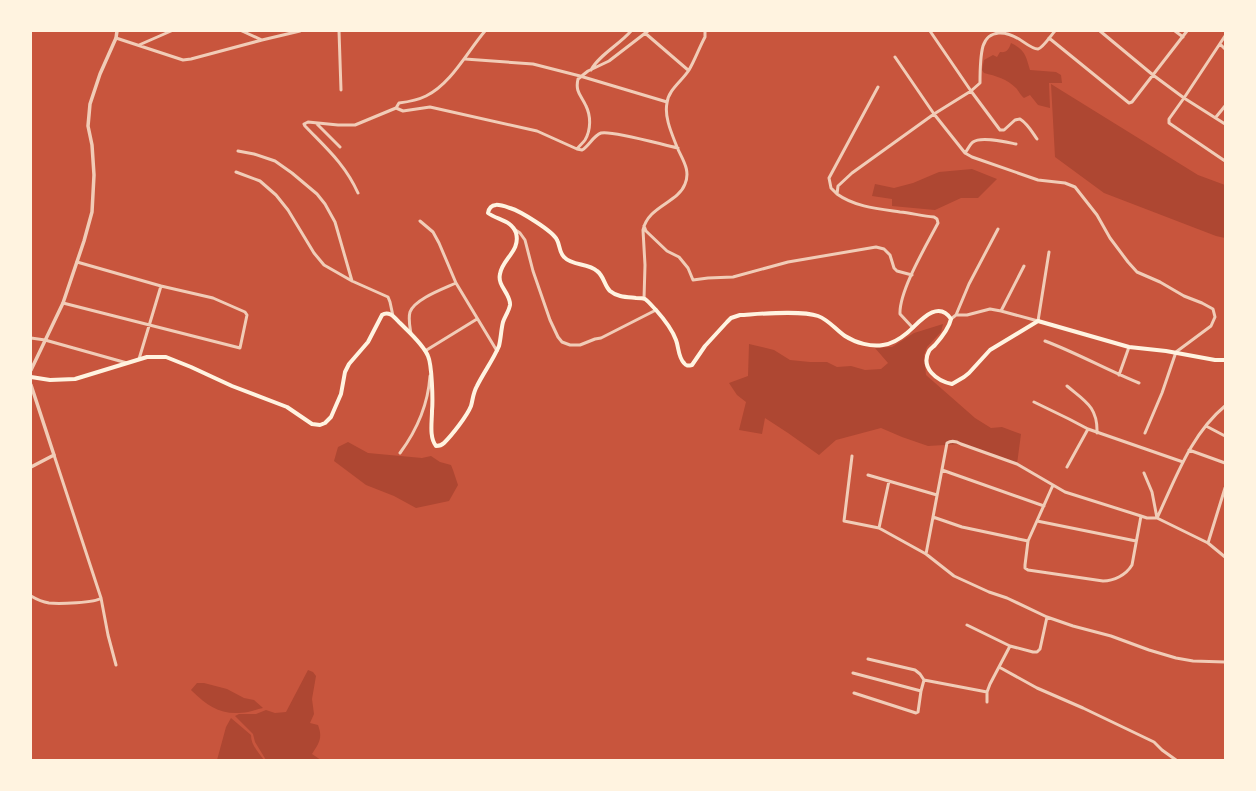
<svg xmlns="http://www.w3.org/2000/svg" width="1256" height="791" font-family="'Noto Sans',sans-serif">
<rect width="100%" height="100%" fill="#c8553d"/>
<!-- green -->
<path fill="#ae4732" d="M 1011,43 C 1025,50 1026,56 1030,70 L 1056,72 L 1061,75 L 1062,83 L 1049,83 L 1050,108 L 1038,105 L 1030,95 L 1024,98 C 1020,95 1019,91 1016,88 C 1007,79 996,76 984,73 L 982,70 L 984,60 L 993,55 L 997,57 L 1000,52 C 1007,53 1009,49 1011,43 Z
M 1051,84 L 1198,175 L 1225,185 L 1225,238 L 1216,236 L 1104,193 L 1055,157 Z
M 972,169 L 997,179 L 978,198 L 961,198 L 935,210 L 892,206 L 892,199 L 872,196 L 875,184 L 894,188 L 913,183 L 939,172 Z
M 943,324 L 941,332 L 927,347 L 924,355 L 926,375 L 975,418 L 991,428 L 1002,427 L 1021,434 L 1017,464 L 961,444 L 928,446 L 902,437 L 881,428 L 836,440 L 819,455 L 788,433 L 765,418 L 762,434 L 739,430 L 746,402 L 737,395 L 729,383 L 748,376 L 749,344 L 774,350 L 790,360 L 810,362 L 827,362 L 837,367 L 851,366 L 865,370 L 881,369 L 888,363 L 875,348 L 892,347 L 914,333 Z
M 348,442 L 368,453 L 422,458 L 431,456 L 440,462 L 451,465 L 453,470 L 458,485 L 449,501 L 416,508 L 394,496 L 366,485 L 334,461 L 338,447 Z
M 308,670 L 313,672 L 316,676 L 312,699 L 314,714 L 310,723 L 318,725 C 323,738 319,743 312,754 L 321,760 L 266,760 L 255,742 L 253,734 L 235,716 L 239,714 L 256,714 L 266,710 L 275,713 L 286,712 Z
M 197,683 L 204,683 L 227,689 L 244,698 L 254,700 L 263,708 C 258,709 253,711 248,712 C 222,716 210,708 192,691 L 191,690 Z
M 231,718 L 251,735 C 251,745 258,752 264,760 L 217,760 L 226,727 Z"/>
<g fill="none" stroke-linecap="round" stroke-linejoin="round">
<!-- minor -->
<path stroke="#f1ccb7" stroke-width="3" d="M 242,31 L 262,40
M 339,31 L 341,90
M 485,31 C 467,52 451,84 426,96 C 418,100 407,102 399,103 L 396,108 L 403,111 L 430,107 L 537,131 L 577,149 C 579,146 583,143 585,140 C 591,130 591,116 586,106 C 581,95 575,92 578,79 L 588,71 L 609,61 L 648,31
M 930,31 L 971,91 L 1000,130 L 1004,130 L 1015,120 L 1020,119 C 1028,124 1032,132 1037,139
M 1100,31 L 1153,75 L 1184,98 L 1225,124
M 1175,31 L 1183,37
M 645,33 L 688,70
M 1225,36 L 1184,98 L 1169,119 L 1169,123 L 1225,161
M 116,38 L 183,60 L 191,59 L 262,40 L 300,31
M 1049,38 L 1129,103 L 1132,102 L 1187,31
M 1220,44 L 1225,49
M 139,45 L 171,31
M 895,57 L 934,114 L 965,153 C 968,149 970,144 973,142 C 981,136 1006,142 1016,144
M 465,59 L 533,64 L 580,76 L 667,102
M 591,70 C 598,56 620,44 631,31
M 1216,117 L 1225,106
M 317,124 L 340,147
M 577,149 L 582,150 C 589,146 593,136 601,133 C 612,130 663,145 678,148
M 238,151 L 254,154 L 275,161 L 292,173 L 317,194 L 325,204 L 335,222 L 352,281
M 965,153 L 972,157 L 1038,180 L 1065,183 L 1075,187 L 1097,215 L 1110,238 L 1128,262 L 1137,272 L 1160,282 L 1184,296 L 1202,303 L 1213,309 L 1215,317 L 1211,326 L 1176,352 L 1162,393 L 1145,433
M 236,172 L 260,181 L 276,195 L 288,210 L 314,253 L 324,265 L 352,281 L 388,297 L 390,302 L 393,316
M 358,193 C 345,164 326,148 305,126 L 304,124 L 308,122 L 338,125 L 355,125 L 396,108
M 837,194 L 831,188 L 829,178 L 878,87
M 420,221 L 433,232 L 439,243 L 456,283 L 497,351
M 644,226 L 646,231 L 667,251 L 679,257 L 688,268 L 693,280 L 708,278 L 733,277 L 788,262 L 876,247 L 884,249 L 890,255 L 894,268 L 897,271 L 912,275
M 514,229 L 520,233 L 525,240 L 533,271 L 550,320 L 558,337 L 562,342 L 570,345 L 580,345 L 595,339 L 601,338 L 656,310
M 644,299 L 645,265 L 643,230 C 648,206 678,203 685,184 C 691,170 682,159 677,147 C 672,134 664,117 667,103 C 668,90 682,81 689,70 C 695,60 699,48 705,37 L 705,31
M 63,303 L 240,348 L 247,315 L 245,312 L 213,298 L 161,286 L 77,262
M 1001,311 L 1024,266
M 956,315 L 967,315 L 990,309 L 1001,311 L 1038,321 L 1049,252
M 951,319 L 956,315 L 969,284 L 998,229
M 913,328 L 900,314 C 899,291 926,246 938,223 L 937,219 L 934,217 C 922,216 911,213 900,212 C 879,209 855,207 837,194 L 838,186 L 852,173 L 934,114 L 971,91 L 980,83 C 980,71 980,57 983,46 C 989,28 1007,32 1019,39 C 1024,42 1032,49 1038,49 C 1043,48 1051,35 1055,31
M 411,334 C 410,327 408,319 410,312 C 415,299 443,289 456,283
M 31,338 L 45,340 L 127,363
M 1045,341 C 1077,353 1107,370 1139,383
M 425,351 L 477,319
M 139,359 L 161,286
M 1119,375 L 1129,347
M 1067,386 C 1085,401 1098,407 1097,433
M 1034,402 L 1069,419 L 1088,429 L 1183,462
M 1206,426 L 1225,436
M 1189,450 L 1225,463
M 400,453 C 417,430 428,405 430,376
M 54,455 L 101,598 L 108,635 L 116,665
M 852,456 L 844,521 L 879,528 L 926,554 L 954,576 L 989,592 L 1007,598 L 1047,617 L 1073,626 L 1111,636 L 1149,650 L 1176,658 L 1193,661 L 1225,662
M 1067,467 L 1088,429
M 942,470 L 1044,506
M 1144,473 L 1152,492 L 1157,518
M 868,475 L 937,495
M 1141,516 L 1132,565 C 1126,575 1114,581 1103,581 L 1028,570 L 1025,568 L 1025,565 L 1028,541 L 1053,485 L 1065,492 L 1141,516 L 1147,518 L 1157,518 L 1208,543 L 1225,557
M 933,517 L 962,527 L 1028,541
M 1157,518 C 1176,478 1191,434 1225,406
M 1037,521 L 1136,541
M 879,528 L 889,481
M 1208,543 L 1225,488
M 926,554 L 947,443 C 952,440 956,441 961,444 L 1017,464 L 1053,485
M 31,596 C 36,599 43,602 49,603 C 58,604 96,603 101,598
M 967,625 L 1010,646
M 868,659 L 915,670 L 920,674 L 924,680
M 999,667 L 1037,688 L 1083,708 L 1154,742 L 1162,750 L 1176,760
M 853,673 L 921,691
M 854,693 L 916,713 L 918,712 L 921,691 L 924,680 L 987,692
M 987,702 L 987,692 L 990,684 L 1010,646 L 1033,652 L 1037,652 L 1040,649 L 1047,617"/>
<!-- tertiary -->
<path stroke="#f1ccb7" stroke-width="3.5" d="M 31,370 L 63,303 L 84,241 L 92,212 L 94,175 L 92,145 L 88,126 L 90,104 L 100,74 L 116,38 L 117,31
M 31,385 L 54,455 L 31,467"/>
<!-- secondary -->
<path stroke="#fff3e0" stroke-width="4" d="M 31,377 L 50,380 L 75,379 L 147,357 L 166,357 L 191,367 L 232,386 L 287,407 L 312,424 L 320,425 L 325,423 L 331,417 L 341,394 L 345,372 L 349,364 L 368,342 L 382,315 C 389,310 395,318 400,323 C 409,332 423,344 428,356 C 432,365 433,400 432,411 C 432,422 429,437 436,446 C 440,446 442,445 444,443 C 452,435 467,416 471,406 C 473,399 473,393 477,386 C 484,372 493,360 499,346 C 501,338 501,330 503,322 C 505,316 509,311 510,305 C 511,294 497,286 500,274 C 502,259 521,251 516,233 C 512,220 497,220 488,213 C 490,201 501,205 510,208 C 520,211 553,231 557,240 C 560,245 559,252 564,257 C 572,266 588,263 597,271 C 604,276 604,285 610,291 C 617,297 627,297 636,298 C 639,298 643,298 645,299 C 649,302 653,307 656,310 C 664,319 672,329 676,340 C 679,348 678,357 684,363 C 686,366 688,366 692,365 L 705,346 L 727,322 L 731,318 L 740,315 C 759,314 802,310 818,316 C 829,320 836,330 845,336 C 856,343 871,347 883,345 C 891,344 901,338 907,333 C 918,324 937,298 951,319 C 949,328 942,337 935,345 C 933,347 930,349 929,351 C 920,368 937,381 952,384 L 964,377 L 969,373 L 990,350 L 1038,321 L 1129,347 L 1166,351 L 1215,360 L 1225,360"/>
</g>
<!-- border -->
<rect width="1256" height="791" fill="none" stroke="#fff3e0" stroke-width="64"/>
</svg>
